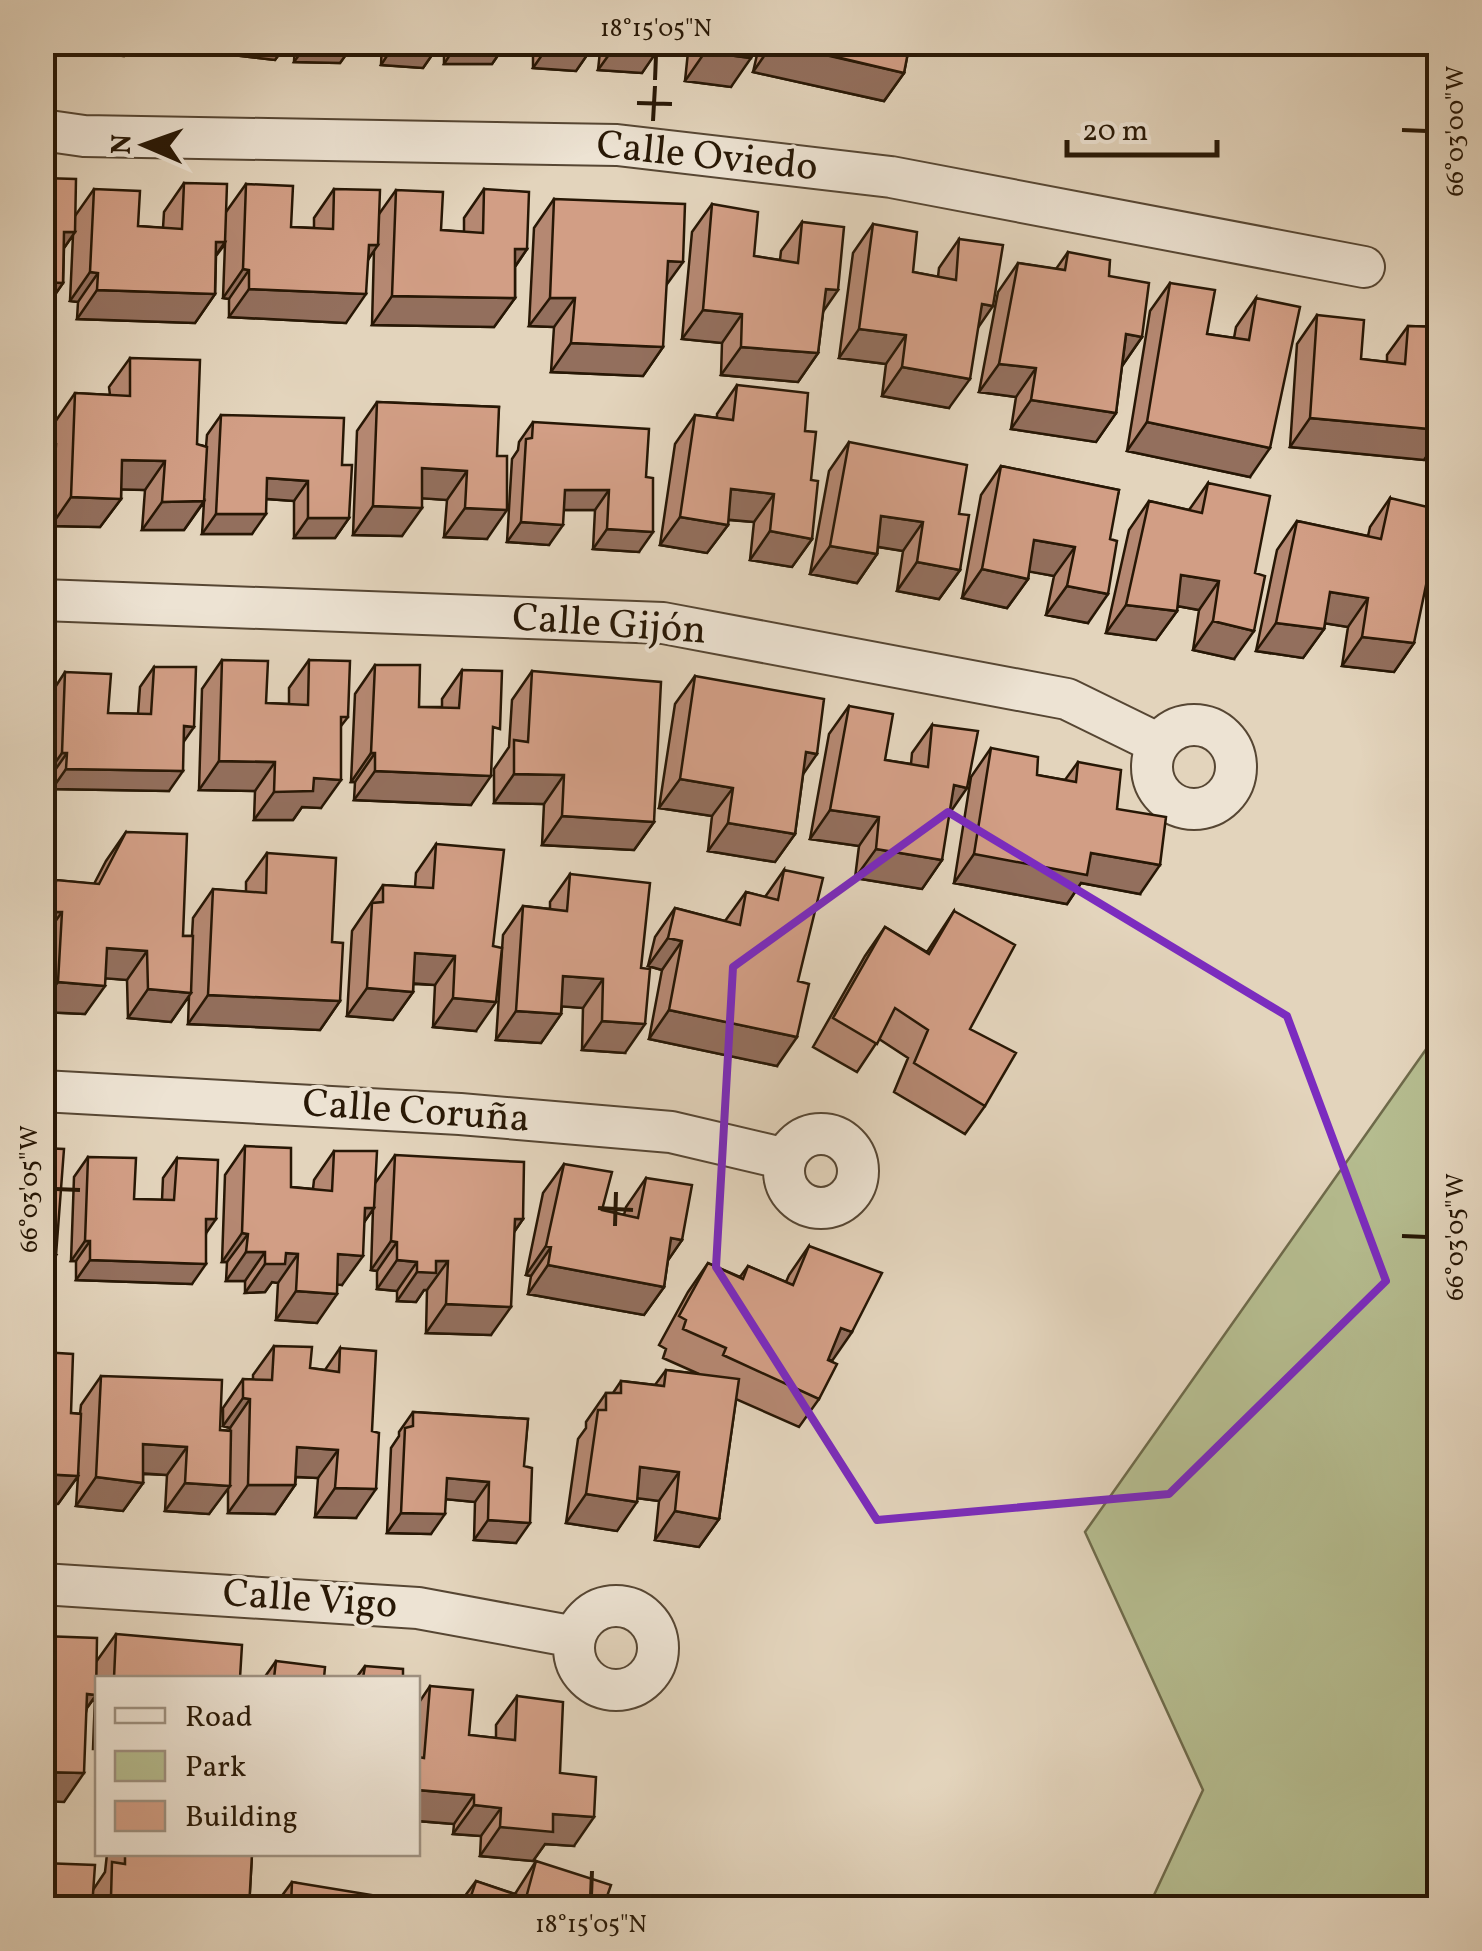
<svg xmlns="http://www.w3.org/2000/svg" width="1482" height="1951" font-family="Vollkorn,serif">
<rect width="100%" height="100%" fill="#e3d4bc"/>
<filter id="stains"><feTurbulence type="fractalNoise" baseFrequency=".002" numOctaves="4"/><feColorMatrix values="0 0 0 0 .2 0 0 0 0 .09 0 0 0 0 .02 0 0 0 .5 -.17"/></filter>
<radialGradient id="worn" r=".72"><stop offset=".6" stop-color="#630" stop-opacity="0"/><stop offset="1" stop-color="#630" stop-opacity=".3"/></radialGradient>
<!-- green -->
<path fill="#b5bc8f" stroke="#6e6a4a" stroke-width="2.5" d="M 1439,1031 L 1439,1908 L 1148,1908 L 1203,1790 L 1085,1532 Z"/>
<g fill="none" stroke-linecap="round" stroke-linejoin="round">
<!-- street casing -->
<g stroke="#564633" stroke-width="44">
<path id="street" d="M 42,130 L 84,136 L 617,145 L 891,177 L 1364,267
M 42,600 L 663,623 L 1067,699 L 1159,744
M1152 767a42 42 0 1 1 84 0a42 42 0 1 1-84 0Z
M 42,1091 L 460,1114 L 671,1132 L 786,1159
M784 1171a37 37 0 1 1 74 0a37 37 0 1 1-74 0Z
M 42,1584 L 418,1608 L 575,1637
M574 1648a42 42 0 1 1 84 0a42 42 0 1 1-84 0Z"/>
</g>
<!-- street -->
<use href="#street" stroke="#ede3d3" stroke-width="40"/>
</g>
<!-- wall -->
<path fill="#b58872" stroke="#271705" stroke-width="2.5" d="M 82,42 L 133,42 L 124,56 L 82,53 Z
M 232,42 L 288,42 L 275,60 L 232,55 Z
M 295,42 L 355,42 L 340,63 L 294,62 Z
M 382,42 L 441,42 L 423,68 L 381,65 Z
M 444,42 L 507,42 L 492,64 L 444,64 Z
M 533,42 L 596,42 L 576,71 L 533,68 Z
M 601,42 L 662,42 L 642,73 L 598,70 Z
M 689,42 L 752,42 L 731,87 L 685,81 Z
M 760,42 L 910,42 L 904,73 L 884,101 L 753,72 Z
M 42,178 L 75,216 L 94,189 L 138,226 L 163,228 L 164,212 L 184,183 L 226,212 L 246,184 L 291,227 L 314,228 L 314,218 L 334,189 L 379,214 L 396,190 L 441,230 L 464,232 L 464,218 L 484,189 L 527,249 L 515,267 L 515,298 L 494,327 L 372,325 L 374,250 L 368,260 L 346,323 L 229,317 L 229,299 L 223,298 L 225,244 L 216,256 L 215,294 L 195,323 L 77,319 L 78,302 L 70,301 L 73,235 L 64,248 L 63,283 L 43,312 Z
M 554,199 L 663,347 L 643,376 L 551,372 L 554,327 L 529,326 L 534,228 Z
M 712,204 L 754,256 L 780,260 L 781,251 L 802,222 L 823,312 L 818,353 L 798,382 L 721,375 L 722,343 L 682,339 L 692,232 Z
M 873,224 L 913,272 L 938,277 L 939,268 L 959,239 L 978,327 L 949,408 L 882,396 L 886,364 L 839,358 L 853,253 Z
M 1068,252 L 1109,276 L 1142,337 L 1122,366 L 1116,413 L 1096,442 L 1011,429 L 1016,397 L 979,392 L 998,292 L 1018,263 L 1056,269 Z
M 1170,283 L 1207,334 L 1234,338 L 1236,327 L 1256,298 L 1250,477 L 1127,451 L 1150,311 Z
M 1317,315 L 1361,359 L 1387,362 L 1387,355 L 1408,326 L 1440,327 L 1440,437 L 1424,460 L 1290,447 L 1297,344 Z
M 42,358 L 47,443 L 54,444 L 55,422 L 75,393 L 110,395 L 109,387 L 130,358 L 197,444 L 206,447 L 207,435 L 221,415 L 342,465 L 349,518 L 335,538 L 294,538 L 294,501 L 266,499 L 252,534 L 202,534 L 204,502 L 184,530 L 142,530 L 145,490 L 121,489 L 121,499 L 100,527 L 51,526 L 52,500 L 42,514 Z
M 737,385 L 805,431 L 811,480 L 812,539 L 792,567 L 750,560 L 754,522 L 728,520 L 728,525 L 707,553 L 660,545 L 675,444 L 695,415 L 717,418 L 717,414 Z
M 377,402 L 499,407 L 487,539 L 444,537 L 447,500 L 422,498 L 402,536 L 353,535 L 357,431 Z
M 533,422 L 646,477 L 639,552 L 593,549 L 595,510 L 564,510 L 549,545 L 507,542 L 512,459 L 518,450 L 519,442 Z
M 849,442 L 959,514 L 960,570 L 939,599 L 897,591 L 903,551 L 878,547 L 877,554 L 857,583 L 810,574 L 829,471 Z
M 1001,466 L 1119,490 L 1088,623 L 1046,615 L 1054,576 L 1029,571 L 1028,579 L 1007,608 L 962,598 L 981,495 Z
M 1208,483 L 1234,659 L 1193,650 L 1199,610 L 1177,606 L 1177,611 L 1156,640 L 1106,633 L 1129,530 L 1149,501 L 1189,510 Z
M 1390,498 L 1414,643 L 1394,672 L 1342,666 L 1348,627 L 1325,623 L 1324,629 L 1303,658 L 1256,651 L 1277,550 L 1297,521 L 1368,536 L 1370,527 Z
M 222,660 L 266,703 L 289,704 L 289,688 L 309,660 L 348,717 L 341,726 L 321,808 L 302,807 L 293,820 L 254,820 L 255,791 L 199,790 L 202,689 Z
M 375,665 L 419,707 L 442,707 L 442,699 L 462,670 L 492,739 L 471,805 L 354,800 L 355,782 L 351,782 L 355,694 Z
M 154,667 L 183,743 L 169,791 L 52,789 L 53,773 L 48,773 L 51,711 L 42,723 L 52,692 L 65,672 L 108,713 L 138,714 L 140,687 Z
M 532,671 L 654,822 L 634,850 L 542,845 L 544,804 L 494,803 L 494,769 L 509,747 L 512,700 Z
M 695,676 L 803,775 L 795,834 L 775,862 L 708,851 L 712,816 L 659,808 L 675,704 Z
M 849,706 L 885,760 L 911,764 L 912,753 L 932,725 L 942,860 L 922,889 L 855,878 L 859,846 L 810,839 L 829,734 Z
M 991,748 L 1037,775 L 1065,780 L 1078,762 L 1117,809 L 1140,894 L 1081,883 L 1067,904 L 954,883 L 971,777 Z
M 126,832 L 183,936 L 192,936 L 193,918 L 213,889 L 246,892 L 246,882 L 267,853 L 332,942 L 340,1001 L 320,1030 L 188,1024 L 189,996 L 171,1022 L 128,1018 L 127,980 L 106,978 L 85,1014 L 42,1012 L 42,899 L 56,880 L 94,884 L 106,861 Z
M 436,844 L 476,1031 L 433,1027 L 435,985 L 413,984 L 413,992 L 393,1020 L 347,1016 L 352,931 L 383,885 L 415,887 L 416,873 Z
M 784,870 L 777,1066 L 649,1039 L 662,970 L 648,966 L 655,937 L 675,908 L 725,921 L 746,892 L 765,897 Z
M 570,874 L 625,1053 L 582,1050 L 583,1008 L 562,1006 L 561,1014 L 541,1043 L 496,1040 L 503,935 L 523,906 L 550,909 L 550,902 Z
M 954,911 L 970,1029 L 985,1106 L 965,1134 L 894,1092 L 908,1058 L 879,1039 L 857,1072 L 813,1047 L 865,956 L 885,927 L 927,952 Z
M 245,1146 L 291,1187 L 313,1189 L 314,1180 L 334,1151 L 376,1182 L 395,1155 L 523,1219 L 514,1232 L 491,1335 L 426,1333 L 427,1290 L 424,1290 L 416,1302 L 397,1301 L 397,1291 L 377,1289 L 377,1271 L 371,1270 L 373,1209 L 364,1222 L 342,1285 L 337,1284 L 317,1323 L 276,1320 L 278,1283 L 272,1282 L 265,1292 L 245,1293 L 245,1281 L 226,1281 L 227,1262 L 222,1262 L 225,1175 Z
M 88,1157 L 134,1199 L 162,1200 L 163,1178 L 177,1158 L 206,1234 L 192,1284 L 76,1280 L 76,1261 L 71,1261 L 74,1177 Z
M 564,1164 L 602,1210 L 624,1215 L 626,1207 L 646,1178 L 682,1240 L 668,1260 L 664,1287 L 644,1315 L 528,1294 L 531,1276 L 526,1275 L 543,1193 Z
M 809,1246 L 832,1361 L 828,1359 L 819,1399 L 799,1427 L 736,1399 L 719,1519 L 699,1547 L 655,1540 L 659,1501 L 637,1498 L 617,1531 L 566,1523 L 578,1439 L 586,1428 L 586,1422 L 606,1393 L 613,1393 L 621,1381 L 655,1385 L 666,1370 L 699,1374 L 663,1358 L 666,1349 L 659,1345 L 688,1292 L 708,1263 L 740,1277 L 748,1266 L 786,1282 L 789,1275 Z
M 274,1346 L 310,1368 L 325,1370 L 340,1348 L 356,1518 L 315,1517 L 318,1478 L 296,1477 L 295,1485 L 275,1514 L 228,1513 L 228,1487 L 209,1514 L 165,1511 L 167,1475 L 143,1474 L 143,1483 L 123,1511 L 76,1506 L 78,1476 L 58,1504 L 71,1413 L 80,1414 L 81,1405 L 101,1376 L 220,1430 L 230,1431 L 230,1428 L 223,1426 L 223,1408 L 243,1379 L 253,1380 L 253,1375 Z
M 413,1412 L 528,1419 L 516,1543 L 474,1540 L 475,1502 L 446,1499 L 431,1534 L 387,1533 L 391,1448 L 399,1436 L 399,1432 Z
M 116,1634 L 240,1678 L 98,1678 L 98,1749 L 93,1749 L 95,1697 L 87,1708 L 64,1802 L 96,1662 Z
M 276,1661 L 324,1678 L 264,1678 Z
M 365,1666 L 403,1678 L 356,1678 Z
M 430,1686 L 469,1735 L 496,1738 L 496,1725 L 517,1696 L 560,1773 L 574,1846 L 545,1844 L 533,1861 L 480,1856 L 481,1836 L 453,1834 L 454,1824 L 418,1821 L 418,1704 Z
M 107,1854 L 252,1854 L 249,1908 L 42,1908 L 93,1890 L 105,1872 Z
M 536,1861 L 603,1908 L 456,1908 L 476,1881 L 515,1894 Z
M 292,1882 L 407,1908 L 273,1908 Z"/>
<!-- shaded-wall -->
<path fill="#936f5d" stroke="#271705" stroke-width="2.5" d="M 89,42 L 133,42 L 124,56 L 82,53 Z
M 152,42 L 198,42 L 190,53 L 145,52 Z
M 241,42 L 288,42 L 275,60 L 232,55 Z
M 308,42 L 355,42 L 340,63 L 294,62 Z
M 396,42 L 441,42 L 423,68 L 381,65 Z
M 458,42 L 507,42 L 492,64 L 444,64 Z
M 551,42 L 596,42 L 576,71 L 533,68 Z
M 618,42 L 639,42 L 662,44 L 642,73 L 598,70 Z
M 773,43 L 904,73 L 884,101 L 753,72 Z
M 705,52 L 751,58 L 731,87 L 685,81 Z
M 64,232 L 75,232 L 55,261 Z
M 216,242 L 225,242 L 205,271 Z
M 369,245 L 378,245 L 358,274 Z
M 515,249 L 527,249 L 507,278 Z
M 668,261 L 683,262 L 662,291 Z
M 243,269 L 249,270 L 229,299 L 223,298 Z
M 90,272 L 98,273 L 78,302 L 70,301 Z
M 42,282 L 63,283 L 43,312 L 42,312 Z
M 249,289 L 366,294 L 346,323 L 229,317 Z
M 826,289 L 838,290 L 818,319 Z
M 97,290 L 215,294 L 195,323 L 77,319 Z
M 392,296 L 515,298 L 494,327 L 372,325 Z
M 550,298 L 575,298 L 554,327 L 529,326 Z
M 982,304 L 993,306 L 973,335 Z
M 703,310 L 742,314 L 722,343 L 682,339 Z
M 859,329 L 906,335 L 886,364 L 839,358 Z
M 1126,334 L 1142,337 L 1122,366 Z
M 571,343 L 663,347 L 643,376 L 551,372 Z
M 741,347 L 818,353 L 798,382 L 721,375 Z
M 999,364 L 1036,368 L 1016,397 L 979,392 Z
M 902,367 L 970,379 L 949,408 L 882,396 Z
M 1031,400 L 1116,413 L 1096,442 L 1011,429 Z
M 1310,418 L 1440,430 L 1440,437 L 1424,460 L 1290,447 Z
M 1147,422 L 1270,448 L 1250,477 L 1127,451 Z
M 122,460 L 165,461 L 145,490 L 102,489 Z
M 422,468 L 467,471 L 447,500 L 402,497 Z
M 267,478 L 308,481 L 294,501 L 253,498 Z
M 731,489 L 774,494 L 754,522 L 710,518 Z
M 565,490 L 609,490 L 595,510 L 551,510 Z
M 71,497 L 121,499 L 100,527 L 51,526 Z
M 42,498 L 53,499 L 42,514 Z
M 204,501 L 184,530 L 142,530 L 162,502 Z
M 373,506 L 422,508 L 402,536 L 353,535 Z
M 465,508 L 507,510 L 487,539 L 444,537 Z
M 216,514 L 266,514 L 252,534 L 202,534 Z
M 881,516 L 923,522 L 903,551 L 861,544 Z
M 680,517 L 728,525 L 707,553 L 660,545 Z
M 308,518 L 349,518 L 335,538 L 294,538 Z
M 521,522 L 563,525 L 549,545 L 507,542 Z
M 607,529 L 653,532 L 639,552 L 593,549 Z
M 770,531 L 812,539 L 792,567 L 750,560 Z
M 1034,540 L 1075,547 L 1054,576 L 1014,569 Z
M 830,546 L 877,554 L 857,583 L 810,574 Z
M 917,562 L 960,570 L 939,599 L 897,591 Z
M 982,569 L 1028,579 L 1007,608 L 962,598 Z
M 1181,575 L 1219,581 L 1199,610 L 1161,603 Z
M 1067,586 L 1108,594 L 1088,623 L 1046,615 Z
M 1330,592 L 1368,598 L 1348,627 L 1310,621 Z
M 1126,605 L 1177,611 L 1156,640 L 1106,633 Z
M 1213,621 L 1254,631 L 1234,659 L 1193,650 Z
M 1276,623 L 1324,629 L 1303,658 L 1256,651 Z
M 1362,637 L 1414,643 L 1394,672 L 1342,666 Z
M 43,709 L 51,710 L 42,723 Z
M 184,726 L 194,727 L 180,747 Z
M 806,752 L 817,754 L 797,783 Z
M 62,753 L 67,753 L 53,773 L 48,773 Z
M 371,753 L 375,753 L 355,782 L 351,782 Z
M 219,761 L 275,762 L 255,791 L 199,790 Z
M 66,769 L 183,771 L 169,791 L 52,789 Z
M 375,771 L 491,776 L 471,805 L 354,800 Z
M 514,774 L 564,775 L 544,804 L 494,803 Z
M 314,778 L 341,780 L 321,808 L 302,807 L 293,820 L 254,820 L 274,792 Z
M 680,779 L 733,788 L 712,816 L 659,808 Z
M 954,785 L 967,788 L 947,817 Z
M 830,810 L 879,817 L 859,846 L 810,839 Z
M 562,816 L 654,822 L 634,850 L 542,845 Z
M 728,823 L 795,834 L 775,862 L 708,851 Z
M 876,849 L 942,860 L 922,889 L 855,878 Z
M 1091,853 L 1160,865 L 1140,894 L 1081,883 L 1067,904 L 954,883 L 974,854 Z
M 54,912 L 62,912 L 42,940 L 42,928 Z
M 668,938 L 682,941 L 662,970 L 648,966 Z
M 107,948 L 147,951 L 127,980 L 87,977 Z
M 415,953 L 455,956 L 435,985 L 395,982 Z
M 563,976 L 603,979 L 583,1008 L 542,1005 Z
M 58,982 L 105,986 L 85,1014 L 42,1012 L 42,1004 Z
M 367,988 L 413,992 L 393,1020 L 347,1016 Z
M 148,989 L 191,993 L 171,1022 L 128,1018 Z
M 208,995 L 340,1001 L 320,1030 L 188,1024 Z
M 453,998 L 496,1002 L 476,1031 L 433,1027 Z
M 669,1010 L 797,1037 L 777,1066 L 649,1039 Z
M 516,1011 L 561,1014 L 541,1043 L 496,1040 Z
M 602,1021 L 645,1024 L 625,1053 L 582,1050 Z
M 365,1208 L 374,1208 L 354,1237 Z
M 206,1219 L 216,1219 L 202,1239 Z
M 515,1219 L 523,1219 L 503,1248 Z
M 242,1233 L 248,1234 L 227,1262 L 222,1262 Z
M 671,1238 L 682,1240 L 662,1269 Z
M 85,1241 L 90,1241 L 76,1261 L 71,1261 Z
M 391,1241 L 397,1242 L 377,1271 L 371,1270 Z
M 546,1246 L 551,1247 L 531,1276 L 526,1275 Z
M 246,1252 L 265,1252 L 245,1281 L 226,1281 Z
M 286,1253 L 298,1254 L 278,1283 L 272,1282 L 265,1292 L 245,1293 L 265,1264 Z
M 42,1254 L 56,1255 L 42,1274 Z
M 338,1254 L 363,1256 L 342,1285 L 318,1283 Z
M 90,1260 L 206,1264 L 192,1284 L 76,1280 Z
M 397,1260 L 417,1262 L 397,1291 L 377,1289 Z
M 436,1261 L 448,1261 L 427,1290 L 424,1290 L 416,1302 L 397,1301 L 417,1272 Z
M 548,1265 L 664,1287 L 644,1315 L 528,1294 Z
M 296,1291 L 337,1294 L 317,1323 L 276,1320 Z
M 446,1304 L 511,1307 L 491,1335 L 426,1333 Z
M 841,1328 L 852,1332 L 832,1361 L 821,1356 Z
M 243,1398 L 250,1399 L 230,1428 L 223,1426 Z
M 143,1444 L 187,1447 L 167,1475 L 123,1472 Z
M 297,1447 L 338,1450 L 318,1478 L 277,1476 Z
M 640,1467 L 679,1472 L 659,1501 L 620,1496 Z
M 42,1474 L 78,1476 L 58,1504 L 42,1504 Z
M 96,1477 L 143,1483 L 123,1511 L 76,1506 Z
M 447,1478 L 489,1482 L 475,1502 L 433,1498 Z
M 185,1483 L 230,1486 L 209,1514 L 165,1511 Z
M 248,1485 L 295,1485 L 275,1514 L 228,1513 Z
M 335,1488 L 376,1489 L 356,1518 L 315,1517 Z
M 586,1494 L 637,1502 L 617,1531 L 566,1523 Z
M 675,1511 L 719,1519 L 699,1547 L 655,1540 Z
M 401,1513 L 445,1514 L 431,1534 L 387,1533 Z
M 488,1520 L 530,1523 L 516,1543 L 474,1540 Z
M 87,1694 L 96,1695 L 76,1723 Z
M 42,1772 L 84,1773 L 64,1802 L 42,1801 Z
M 418,1790 L 474,1795 L 454,1824 L 418,1821 Z
M 474,1805 L 501,1808 L 481,1836 L 453,1834 Z
M 553,1814 L 594,1817 L 574,1846 L 545,1844 L 533,1861 L 480,1856 L 500,1827 Z
M 111,1897 L 124,1899 L 117,1908 L 103,1908 Z"/>
<!-- building -->
<path fill="#d29e85" stroke="#271705" stroke-width="2.5" d="M 706,42 L 752,42 L 751,58 L 705,52 Z
M 773,42 L 910,42 L 904,73 Z
M 42,178 L 76,179 L 75,232 L 64,232 L 63,283 L 42,282 Z
M 184,183 L 227,184 L 225,242 L 216,242 L 215,294 L 97,290 L 98,273 L 90,272 L 94,189 L 140,191 L 138,226 L 182,229 Z
M 246,184 L 293,186 L 291,227 L 333,229 L 334,189 L 380,190 L 378,245 L 369,245 L 366,294 L 249,289 L 249,270 L 243,269 Z
M 484,189 L 529,192 L 527,249 L 515,249 L 515,298 L 392,296 L 396,190 L 443,192 L 441,230 L 483,233 Z
M 554,199 L 685,204 L 683,262 L 668,261 L 663,347 L 571,343 L 575,298 L 550,298 Z
M 712,204 L 758,212 L 754,256 L 798,263 L 802,222 L 844,227 L 838,290 L 826,289 L 818,353 L 741,347 L 742,314 L 703,310 Z
M 873,224 L 917,232 L 913,272 L 956,280 L 959,239 L 1003,245 L 993,306 L 982,304 L 970,379 L 902,367 L 906,335 L 859,329 Z
M 1068,252 L 1110,260 L 1109,276 L 1149,283 L 1142,337 L 1126,334 L 1116,413 L 1031,400 L 1036,368 L 999,364 L 1018,263 L 1065,270 Z
M 1170,283 L 1215,290 L 1207,334 L 1249,340 L 1256,298 L 1300,307 L 1270,448 L 1147,422 Z
M 1317,315 L 1364,320 L 1361,359 L 1405,364 L 1408,326 L 1440,327 L 1440,430 L 1310,418 Z
M 42,358 L 48,358 L 47,443 L 56,444 L 53,499 L 42,498 Z
M 130,358 L 200,360 L 197,444 L 207,447 L 204,501 L 162,502 L 165,461 L 122,460 L 121,499 L 71,497 L 75,393 L 130,396 Z
M 737,385 L 808,393 L 805,431 L 816,432 L 811,480 L 818,481 L 812,539 L 770,531 L 774,494 L 731,489 L 728,525 L 680,517 L 695,415 L 733,420 Z
M 377,402 L 499,407 L 497,456 L 507,456 L 507,510 L 465,508 L 467,471 L 422,468 L 422,508 L 373,506 Z
M 221,415 L 344,418 L 342,465 L 352,465 L 349,518 L 308,518 L 308,481 L 267,478 L 266,514 L 216,514 Z
M 533,422 L 649,429 L 646,477 L 653,478 L 653,532 L 607,529 L 609,490 L 565,490 L 563,525 L 521,522 L 526,439 L 532,438 Z
M 849,442 L 967,465 L 959,514 L 969,515 L 960,570 L 917,562 L 923,522 L 881,516 L 877,554 L 830,546 Z
M 1001,466 L 1119,490 L 1110,539 L 1117,541 L 1108,594 L 1067,586 L 1075,547 L 1034,540 L 1028,579 L 982,569 Z
M 1208,483 L 1270,496 L 1255,573 L 1265,576 L 1254,631 L 1213,621 L 1219,581 L 1181,575 L 1177,611 L 1126,605 L 1149,501 L 1202,513 Z
M 1390,498 L 1440,510 L 1440,518 L 1414,643 L 1362,637 L 1368,598 L 1330,592 L 1324,629 L 1276,623 L 1297,521 L 1381,539 Z
M 42,650 L 52,651 L 51,710 L 43,709 L 42,722 Z
M 222,660 L 268,661 L 266,703 L 308,705 L 309,660 L 350,661 L 348,717 L 341,717 L 341,780 L 314,778 L 313,791 L 274,792 L 275,762 L 219,761 Z
M 375,665 L 420,665 L 419,707 L 459,708 L 462,670 L 502,671 L 500,729 L 493,727 L 491,776 L 375,771 L 375,753 L 371,753 Z
M 154,667 L 196,667 L 194,727 L 184,726 L 183,771 L 66,769 L 67,753 L 62,753 L 65,672 L 111,674 L 108,713 L 151,714 Z
M 532,671 L 661,682 L 654,822 L 562,816 L 564,775 L 514,774 L 514,740 L 528,742 Z
M 695,676 L 824,699 L 817,754 L 806,752 L 795,834 L 728,823 L 733,788 L 680,779 Z
M 849,706 L 893,714 L 885,760 L 928,767 L 932,725 L 978,731 L 967,788 L 954,785 L 942,860 L 876,849 L 879,817 L 830,810 Z
M 991,748 L 1038,757 L 1037,775 L 1076,782 L 1078,762 L 1121,770 L 1117,809 L 1166,817 L 1160,865 L 1091,853 L 1087,875 L 974,854 Z
M 126,832 L 187,834 L 183,936 L 193,936 L 191,993 L 148,989 L 147,951 L 107,948 L 105,986 L 58,982 L 62,912 L 54,912 L 56,880 L 99,884 Z
M 436,844 L 504,850 L 493,946 L 502,948 L 496,1002 L 453,998 L 455,956 L 415,953 L 413,992 L 367,988 L 372,903 L 383,902 L 383,885 L 433,888 Z
M 267,853 L 336,858 L 332,942 L 343,943 L 340,1001 L 208,995 L 213,889 L 266,893 Z
M 784,870 L 823,878 L 798,981 L 809,984 L 797,1037 L 669,1010 L 682,941 L 668,938 L 675,908 L 740,925 L 746,892 L 778,900 Z
M 570,874 L 650,883 L 641,968 L 650,969 L 645,1024 L 602,1021 L 603,979 L 563,976 L 561,1014 L 516,1011 L 523,906 L 567,911 Z
M 954,911 L 1015,945 L 970,1029 L 1016,1053 L 985,1106 L 914,1063 L 928,1030 L 895,1008 L 877,1044 L 833,1018 L 885,927 L 929,954 Z
M 245,1146 L 291,1148 L 291,1187 L 332,1191 L 334,1151 L 377,1151 L 374,1208 L 365,1208 L 363,1256 L 338,1254 L 337,1294 L 296,1291 L 298,1254 L 286,1253 L 285,1264 L 265,1264 L 265,1252 L 246,1252 L 248,1234 L 242,1233 Z
M 42,1148 L 64,1149 L 56,1255 L 42,1254 Z
M 395,1155 L 524,1162 L 523,1219 L 515,1219 L 511,1307 L 446,1304 L 448,1261 L 436,1261 L 436,1273 L 417,1272 L 417,1262 L 397,1260 L 397,1242 L 391,1241 Z
M 88,1157 L 136,1158 L 134,1199 L 174,1200 L 177,1158 L 218,1160 L 216,1219 L 206,1219 L 206,1264 L 90,1260 L 90,1241 L 85,1241 Z
M 564,1164 L 612,1172 L 602,1210 L 638,1218 L 646,1178 L 692,1185 L 682,1240 L 671,1238 L 664,1287 L 548,1265 L 551,1247 L 546,1246 Z
M 809,1246 L 882,1273 L 852,1332 L 841,1328 L 828,1360 L 837,1364 L 819,1399 L 723,1355 L 726,1348 L 683,1329 L 686,1320 L 679,1316 L 708,1263 L 743,1279 L 748,1266 L 793,1285 Z
M 274,1346 L 312,1347 L 310,1368 L 339,1372 L 340,1348 L 376,1351 L 372,1431 L 379,1433 L 376,1489 L 335,1488 L 338,1450 L 297,1447 L 295,1485 L 248,1485 L 250,1399 L 243,1398 L 243,1379 L 272,1380 Z
M 42,1352 L 73,1354 L 71,1413 L 81,1414 L 78,1476 L 42,1474 Z
M 666,1370 L 739,1379 L 719,1519 L 675,1511 L 679,1472 L 640,1467 L 637,1502 L 586,1494 L 598,1410 L 606,1410 L 606,1393 L 621,1393 L 621,1381 L 664,1386 Z
M 101,1376 L 222,1380 L 220,1430 L 231,1431 L 230,1486 L 185,1483 L 187,1447 L 143,1444 L 143,1483 L 96,1477 Z
M 413,1412 L 528,1419 L 524,1466 L 532,1468 L 530,1523 L 488,1520 L 489,1482 L 447,1478 L 445,1514 L 401,1513 L 405,1428 L 413,1426 Z
M 116,1634 L 242,1645 L 240,1678 L 114,1678 Z
M 42,1636 L 97,1638 L 96,1695 L 87,1694 L 84,1773 L 42,1772 Z
M 276,1661 L 325,1667 L 324,1678 L 274,1678 Z
M 365,1666 L 403,1669 L 403,1678 L 363,1678 Z
M 430,1686 L 473,1690 L 469,1735 L 515,1740 L 517,1696 L 563,1702 L 560,1773 L 596,1777 L 594,1817 L 553,1814 L 553,1832 L 500,1827 L 501,1808 L 474,1805 L 474,1795 L 418,1790 L 418,1757 L 424,1758 Z
M 125,1854 L 252,1854 L 249,1908 L 124,1908 L 124,1899 L 111,1897 L 112,1862 L 125,1864 Z
M 536,1861 L 611,1885 L 603,1908 L 467,1908 L 476,1881 L 526,1898 Z
M 42,1863 L 95,1865 L 92,1908 L 42,1908 Z
M 292,1882 L 408,1901 L 407,1908 L 284,1908 L 285,1904 L 291,1904 Z"/>
<!-- marked area -->
<path fill="none" stroke="#7b2cbf" stroke-width="8" stroke-linejoin="round" d="M 948,812 L 1287,1016 L 1386,1281 L 1169,1494 L 877,1520 L 716,1267 L 733,967 Z"/>
<!-- ticks -->
<path fill="none" stroke="#271705" stroke-width="4" d="M 655,80 L 656,55M 637,103 L 672,104M 653,121 L 655,86M 1402,130 L 1427,131M 55,1189 L 80,1190M 598,1208 L 633,1210M 615,1226 L 616,1192M 1402,1236 L 1427,1237M 591,1896 L 592,1871"/>
<g text-anchor="middle" dominant-baseline="central" stroke-width="8" stroke-linejoin="round" paint-order="stroke">
<!-- street labels -->
<g font-size="40" fill="#271705" stroke="#ede3d3">
<text transform="translate(707 158) rotate(6)">Calle Oviedo</text>
<text transform="translate(609 626) rotate(4)">Calle Gijón</text>
<text transform="translate(416 1113) rotate(4)">Calle Coruña</text>
<text transform="translate(310 1601) rotate(4)">Calle Vigo</text>
</g>
</g>
<!-- margin -->
<rect width="1482" height="1951" fill="none" stroke="#e3d4bc" stroke-width="110"/>
<!-- legend -->
<rect x="95" y="1676" width="325" height="180" fill="#ede3d3" stroke="#9e9181" stroke-width="2.5"/>
<rect x="115" y="1708" width="50" height="15" fill="#ede3d3" stroke="#9e9181" stroke-width="2.5"/>
<text x="185" y="1726" font-size="30" fill="#271705">Road</text>
<rect x="115" y="1751" width="50" height="30" fill="#b5bc8f" stroke="#9e9181" stroke-width="2.5"/>
<text x="185" y="1776" font-size="30" fill="#271705">Park</text>
<rect x="115" y="1801" width="50" height="30" fill="#d29e85" stroke="#9e9181" stroke-width="2.5"/>
<text x="185" y="1826" font-size="30" fill="#271705">Building</text>
<!-- north arrow -->
<g transform="translate(145 145) rotate(272)" stroke="#ede3d3" stroke-width="8" paint-order="stroke">
<path d="M0-8L18 38L0 25L-18 38Z" fill="#271705"/>
<text y="-15" font-size="28" font-weight="bold" text-anchor="middle" fill="#271705">N</text>
</g>
<!-- scale -->
<path d="M1067 140v15h150v-15" fill="none" stroke="#271705" stroke-width="5"/>
<text x="1082" y="140" font-size="30" fill="#271705" stroke="#ede3d3" stroke-width="8" paint-order="stroke">20 m</text>
<rect x="55" y="55" width="1372" height="1841" fill="none" stroke="#271705" stroke-width="4"/>
<g font-size="25" text-anchor="middle" fill="#271705">
<text x="656" y="36">18°15'05"N</text>
<text transform="translate(1454 131) rotate(-90)" y="9">66°03'00"W</text>
<text transform="translate(28 1189) rotate(-90)" y="9">66°03'05"W</text>
<text transform="translate(1454 1237) rotate(-90)" y="9">66°03'05"W</text>
<text x="591" y="1932">18°15'05"N</text>
</g>
<rect width="100%" height="100%" filter="url(#stains)"/>
<rect width="100%" height="100%" fill="url(#worn)"/>
</svg>
